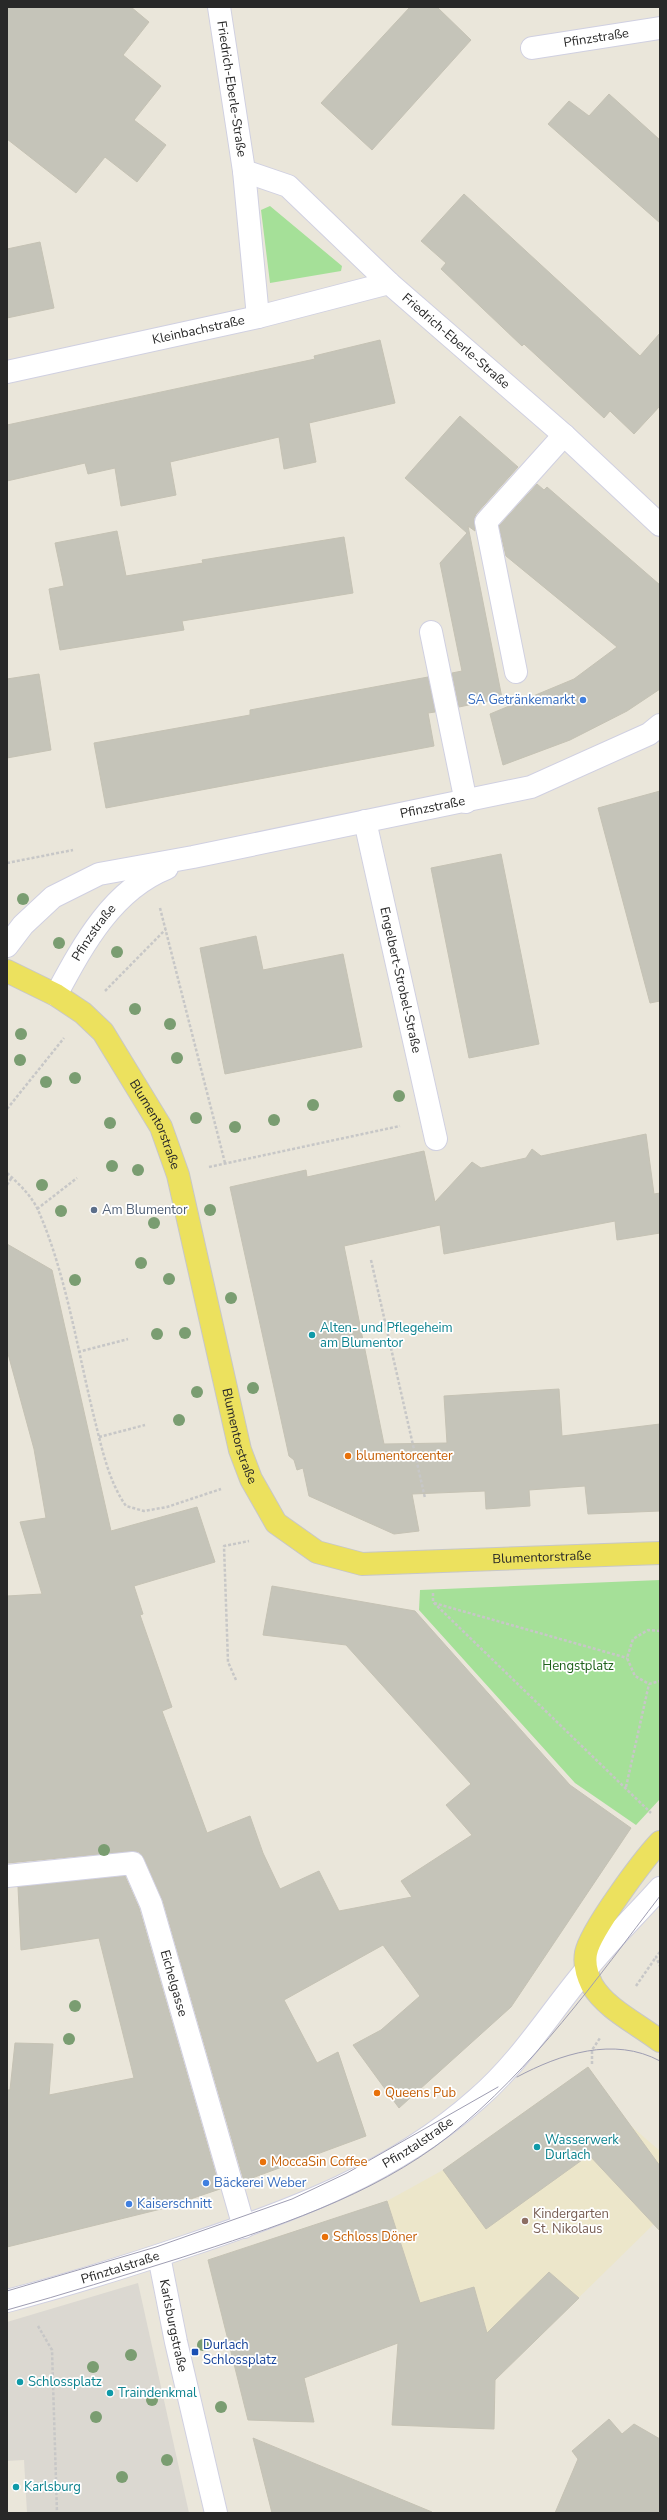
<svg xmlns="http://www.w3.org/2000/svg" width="667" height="2520" font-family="'Nunito Sans',sans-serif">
<rect width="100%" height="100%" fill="#eae6da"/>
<!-- education -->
<path fill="#ece6ca" d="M 588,2067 L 630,2125 L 660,2151 L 660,2218 L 504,2371 L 495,2360 L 474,2287 L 420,2303 L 387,2201 L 443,2170 Z"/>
<!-- green -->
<path fill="#a5e098" d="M 270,206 L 342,266 L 341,271 L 270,283 L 261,210 Z
M 660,1580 L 660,1799 L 636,1825 L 575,1783 L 419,1610 L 420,1590 Z"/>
<!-- plaza -->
<path fill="#dbd8d1" d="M 138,2283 L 189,2513 L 27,2513 L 24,2460 L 7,2461 L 7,2322 Z"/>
<!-- building -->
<path fill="#c5c4b9" stroke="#c5c2b4" d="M 7,7 L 131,7 L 149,22 L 123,55 L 161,86 L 134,120 L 166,145 L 137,182 L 105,157 L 76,193 L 7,139 Z
M 410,7 L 437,7 L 471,40 L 372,150 L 321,103 Z
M 609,94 L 660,140 L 660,223 L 548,124 L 569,101 L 589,116 Z
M 464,194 L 640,356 L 660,333 L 660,406 L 634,434 L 610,411 L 604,418 L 524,344 L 522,346 L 441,269 L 446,263 L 421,241 Z
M 40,242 L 54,308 L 7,318 L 7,249 Z
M 380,340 L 395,403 L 309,423 L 316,462 L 284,469 L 279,437 L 170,462 L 176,495 L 121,506 L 115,468 L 88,474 L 85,463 L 7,481 L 7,425 L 315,359 L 314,356 Z
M 460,416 L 518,467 L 476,514 L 474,519 L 475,531 L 468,526 L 502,698 L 459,707 L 452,673 L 462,671 L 440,563 L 467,533 L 405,478 Z
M 537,484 L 544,490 L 547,487 L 660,585 L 660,689 L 627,711 L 570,740 L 503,765 L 490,714 L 574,679 L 617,647 L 506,556 L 499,526 Z
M 117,531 L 126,576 L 203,563 L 202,560 L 344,537 L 353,593 L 182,621 L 184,630 L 60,650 L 49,589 L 64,586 L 55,543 Z
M 39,674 L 51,750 L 7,758 L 7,679 Z
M 428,677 L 435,712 L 428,713 L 434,746 L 106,808 L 94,743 L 250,715 L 250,710 Z
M 660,791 L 660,1001 L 650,1003 L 598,808 Z
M 501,854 L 539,1044 L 469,1058 L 431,868 Z
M 256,936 L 263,970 L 343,954 L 362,1047 L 225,1074 L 200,948 Z
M 646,1134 L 654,1194 L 660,1193 L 660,1233 L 617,1240 L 615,1221 L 444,1254 L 440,1225 L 344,1246 L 384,1444 L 447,1443 L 444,1396 L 559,1389 L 562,1436 L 660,1424 L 660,1511 L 588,1514 L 585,1486 L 529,1490 L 530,1506 L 486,1509 L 485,1491 L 412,1494 L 419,1531 L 394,1534 L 309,1496 L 303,1468 L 297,1470 L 294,1460 L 289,1456 L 230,1187 L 306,1170 L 307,1177 L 424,1151 L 435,1202 L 472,1162 L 481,1168 L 526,1158 L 532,1149 L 541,1156 Z
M 7,1244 L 52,1270 L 111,1531 L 197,1507 L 215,1562 L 134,1586 L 143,1614 L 140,1615 L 172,1707 L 162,1711 L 207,1833 L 250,1816 L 263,1853 L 280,1889 L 319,1871 L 339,1911 L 412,1897 L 401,1881 L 472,1835 L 446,1805 L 471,1784 L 346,1645 L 263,1635 L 272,1586 L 415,1611 L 570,1785 L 631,1828 L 511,2007 L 399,2108 L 353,2045 L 381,2030 L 420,1996 L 383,1945 L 284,2000 L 317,2063 L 338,2052 L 366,2136 L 244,2181 L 163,1901 L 144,1858 L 139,1852 L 132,1851 L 7,1863 L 7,1596 L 42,1594 L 20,1522 L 46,1518 L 34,1449 L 7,1350 Z
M 125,1876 L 139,1908 L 220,2189 L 161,2209 L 7,2247 L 7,2090 L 10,2090 L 15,2043 L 53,2044 L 49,2095 L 134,2078 L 99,1938 L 21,1950 L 18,1887 Z
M 588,2067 L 660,2166 L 660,2231 L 589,2155 L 486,2229 L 443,2170 Z
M 387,2201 L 420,2303 L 474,2287 L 487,2333 L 549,2272 L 579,2298 L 495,2380 L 494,2429 L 392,2425 L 398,2343 L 304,2378 L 314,2422 L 248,2420 L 208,2260 Z
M 609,2419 L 622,2434 L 634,2424 L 660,2439 L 660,2513 L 555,2513 L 578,2459 L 572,2451 Z
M 253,2438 L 432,2512 L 432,2513 L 272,2513 Z"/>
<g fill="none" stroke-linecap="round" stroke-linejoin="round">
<!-- minor casing -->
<g stroke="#d0d0e1" stroke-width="24">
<g id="minor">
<path id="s1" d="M 219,7 L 244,171 L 288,186 L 389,283 L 564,435 L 660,525"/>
<path id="s2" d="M 532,48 L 660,28"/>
<path d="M 244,171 L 258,317"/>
<path id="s3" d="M 7,372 L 258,317 L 389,283"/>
<path d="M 431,632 L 466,802"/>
<path d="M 516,672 L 486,522 L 564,435"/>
<path id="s4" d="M 365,821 L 436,1139"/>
<path id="s5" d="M 7,946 L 23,925 L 53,897 L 99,874 L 193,857 L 531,787 L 649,734 L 660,725"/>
<path id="s6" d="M 56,995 C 83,945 112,890 167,868"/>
<path id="s7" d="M 7,1876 L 133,1863 L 151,1904 L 244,2227"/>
<path id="s8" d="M 159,2256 L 176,2342 L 216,2513"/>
<path id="s9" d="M 7,2301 C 68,2285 128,2266 187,2246 C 291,2211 394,2173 477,2099 C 520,2062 549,2014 585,1971 C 608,1942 635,1916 660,1888"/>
</g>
</g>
<!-- major casing -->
<g stroke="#c7c7c7" stroke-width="24">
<g id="major">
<path id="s10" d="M 7,971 L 56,995 L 83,1013 L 103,1032 L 161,1127 L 178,1175 L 240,1450 L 251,1479 L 276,1523 L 317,1552 L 362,1564 L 660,1553"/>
<path d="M 660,1842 C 643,1860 590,1931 586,1953 C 584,1964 587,1975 592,1985 C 606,2009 638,2024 660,2041"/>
</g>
</g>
<!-- path -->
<path stroke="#c7c7c7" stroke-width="2.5" stroke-dasharray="3 2" stroke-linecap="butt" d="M 7,863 L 73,850
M 160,908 L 225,1163
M 105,991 L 166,929
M 7,1109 L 64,1038
M 209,1167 L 400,1126
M 7,1173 C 19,1184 31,1195 38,1210 C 66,1273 78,1353 95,1421 C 102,1449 109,1482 126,1506 L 144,1511 L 167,1507 L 221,1489
M 7,1185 L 12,1177
M 37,1209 L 77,1178
M 371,1260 L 425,1498
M 78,1352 L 128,1339
M 99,1437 L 145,1425
M 433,1593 L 433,1602 L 651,1813
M 434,1603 L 627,1658
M 660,1631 L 648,1630 L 633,1639 L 627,1658 L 635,1676 L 649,1684 L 660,1681
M 236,1680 L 228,1662 L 224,1546 L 249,1541
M 626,1787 L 649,1684
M 660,1952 L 656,1957 L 660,1966
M 636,1986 L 656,1957
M 592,2064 L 592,2050 L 600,2038
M 38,2326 L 52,2350 L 57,2513"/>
<!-- minor -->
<use href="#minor" stroke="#fff" stroke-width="22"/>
<!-- major -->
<use href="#major" stroke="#ece15e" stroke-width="22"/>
<!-- tram -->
<path stroke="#9e9db2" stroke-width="1" d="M 517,2077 C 560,2054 614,2036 660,2061
M 7,2291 L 156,2247 L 292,2199 L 347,2173 L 498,2087
M 7,2310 C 65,2294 122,2276 180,2258 C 272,2228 372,2197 449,2136 C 534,2068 595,1981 660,1896"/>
</g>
<!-- trees -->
<g fill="#7a9d71">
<circle cx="23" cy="899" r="6"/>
<circle cx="59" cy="943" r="6"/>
<circle cx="117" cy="952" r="6"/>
<circle cx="135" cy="1009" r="6"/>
<circle cx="170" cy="1024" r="6"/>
<circle cx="21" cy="1034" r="6"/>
<circle cx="177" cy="1058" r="6"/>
<circle cx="20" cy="1060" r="6"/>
<circle cx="75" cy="1078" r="6"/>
<circle cx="46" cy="1082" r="6"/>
<circle cx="399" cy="1096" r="6"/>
<circle cx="313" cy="1105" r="6"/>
<circle cx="196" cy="1118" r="6"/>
<circle cx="274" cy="1120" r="6"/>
<circle cx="110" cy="1123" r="6"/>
<circle cx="235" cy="1127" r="6"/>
<circle cx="112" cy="1166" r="6"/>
<circle cx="138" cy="1170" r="6"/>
<circle cx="42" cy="1185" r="6"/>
<circle cx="210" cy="1210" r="6"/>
<circle cx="61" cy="1211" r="6"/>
<circle cx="154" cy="1223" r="6"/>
<circle cx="141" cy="1263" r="6"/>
<circle cx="169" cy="1279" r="6"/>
<circle cx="75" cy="1280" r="6"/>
<circle cx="231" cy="1298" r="6"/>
<circle cx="185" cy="1333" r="6"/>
<circle cx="157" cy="1334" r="6"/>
<circle cx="253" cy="1388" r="6"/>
<circle cx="197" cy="1392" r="6"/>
<circle cx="179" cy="1420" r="6"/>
<circle cx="104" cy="1850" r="6"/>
<circle cx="75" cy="2006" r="6"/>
<circle cx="69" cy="2039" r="6"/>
<circle cx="203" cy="2345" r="6"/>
<circle cx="131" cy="2355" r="6"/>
<circle cx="93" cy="2367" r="6"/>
<circle cx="152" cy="2400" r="6"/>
<circle cx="221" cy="2407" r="6"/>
<circle cx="96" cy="2417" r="6"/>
<circle cx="167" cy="2460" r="6"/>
<circle cx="122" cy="2477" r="6"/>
</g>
<!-- markers -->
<g fill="#3f7fe0" stroke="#fff" stroke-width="1.5">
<circle cx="583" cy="700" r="4"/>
<circle cx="206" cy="2183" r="4"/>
<circle cx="129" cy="2204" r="4"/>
</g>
<circle fill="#5c6f8a" stroke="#fff" stroke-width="1.5" cx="94" cy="1210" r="4"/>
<g fill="#0f9aa8" stroke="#fff" stroke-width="1.5">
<circle cx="312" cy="1335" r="4"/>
<circle cx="537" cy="2147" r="4"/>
<circle cx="20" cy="2382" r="4"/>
<circle cx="110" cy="2393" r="4"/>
<circle cx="16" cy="2487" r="4"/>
</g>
<g fill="#e8710a" stroke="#fff" stroke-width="1.5">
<circle cx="348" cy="1456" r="4"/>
<circle cx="377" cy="2093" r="4"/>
<circle cx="263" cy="2162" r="4"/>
<circle cx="325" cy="2237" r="4"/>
</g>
<circle fill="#8d6e63" stroke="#fff" stroke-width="1.5" cx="525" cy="2221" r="4"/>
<rect fill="#1a4fb4" stroke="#fff" stroke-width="1.5" x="191" y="2348" width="8" height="8" rx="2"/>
<g text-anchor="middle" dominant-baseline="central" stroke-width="3.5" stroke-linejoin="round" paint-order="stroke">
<!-- street labels -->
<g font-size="13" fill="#282828" stroke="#fff">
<text stroke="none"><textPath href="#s2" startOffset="65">Pfinzstraße</textPath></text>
<text stroke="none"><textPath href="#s1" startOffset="83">Friedrich-Eberle-Straße</textPath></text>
<text stroke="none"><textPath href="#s3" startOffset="196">Kleinbachstraße</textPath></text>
<text stroke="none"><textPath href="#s1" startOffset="441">Friedrich-Eberle-Straße</textPath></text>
<text stroke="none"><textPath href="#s5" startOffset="459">Pfinzstraße</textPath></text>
<text stroke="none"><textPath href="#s6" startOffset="73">Pfinzstraße</textPath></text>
<text stroke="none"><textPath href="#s4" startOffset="163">Engelbert-Strobel-Straße</textPath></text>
<text stroke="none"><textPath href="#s10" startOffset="221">Blumentorstraße</textPath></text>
<text stroke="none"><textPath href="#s10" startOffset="545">Blumentorstraße</textPath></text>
<text stroke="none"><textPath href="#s10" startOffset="917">Blumentorstraße</textPath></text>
<text stroke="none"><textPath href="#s7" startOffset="254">Eichelgasse</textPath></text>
<text stroke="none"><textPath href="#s9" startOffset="442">Pfinztalstraße</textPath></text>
<text stroke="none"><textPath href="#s9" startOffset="118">Pfinztalstraße</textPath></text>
<text stroke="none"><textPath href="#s8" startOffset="71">Karlsburgstraße</textPath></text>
</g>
<!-- shop labels -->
<g font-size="13" fill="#366cbe" stroke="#fff" text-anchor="start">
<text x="575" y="700" text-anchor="end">SA Getränkemarkt</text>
<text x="214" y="2183">Bäckerei Weber</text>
<text x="137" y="2204">Kaiserschnitt</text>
</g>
<!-- service labels -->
<g font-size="13" fill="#4e5e75" stroke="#fff" text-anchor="start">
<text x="102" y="1210">Am Blumentor</text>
</g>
<!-- culture labels -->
<g font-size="13" fill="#0d838f" stroke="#fff" text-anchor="start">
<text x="320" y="1328">Alten- und Pflegeheim<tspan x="320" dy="15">am Blumentor</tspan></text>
<text x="545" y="2140">Wasserwerk<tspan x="545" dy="15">Durlach</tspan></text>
<text x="28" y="2382">Schlossplatz</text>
<text x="118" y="2393">Traindenkmal</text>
<text x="24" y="2487">Karlsburg</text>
</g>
<!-- food labels -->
<g font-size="13" fill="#c56008" stroke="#fff" text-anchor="start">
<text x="356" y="1456">blumentorcenter</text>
<text x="385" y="2093">Queens Pub</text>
<text x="271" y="2162">MoccaSin Coffee</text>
<text x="333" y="2237">Schloss Döner</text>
</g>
<!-- park labels -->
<g font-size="13" fill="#1f621b" stroke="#fff">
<text x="578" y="1666">Hengstplatz</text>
</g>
<!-- education labels -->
<g font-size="13" fill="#785e54" stroke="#fff" text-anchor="start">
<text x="533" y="2214">Kindergarten<tspan x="533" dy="15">St. Nikolaus</tspan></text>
</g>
<!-- transit labels -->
<g font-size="13" fill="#164399" stroke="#fff" text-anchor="start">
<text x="203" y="2345">Durlach<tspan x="203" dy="15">Schlossplatz</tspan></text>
</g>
</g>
<!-- border -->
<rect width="667" height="2520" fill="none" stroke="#282828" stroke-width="16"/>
</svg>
